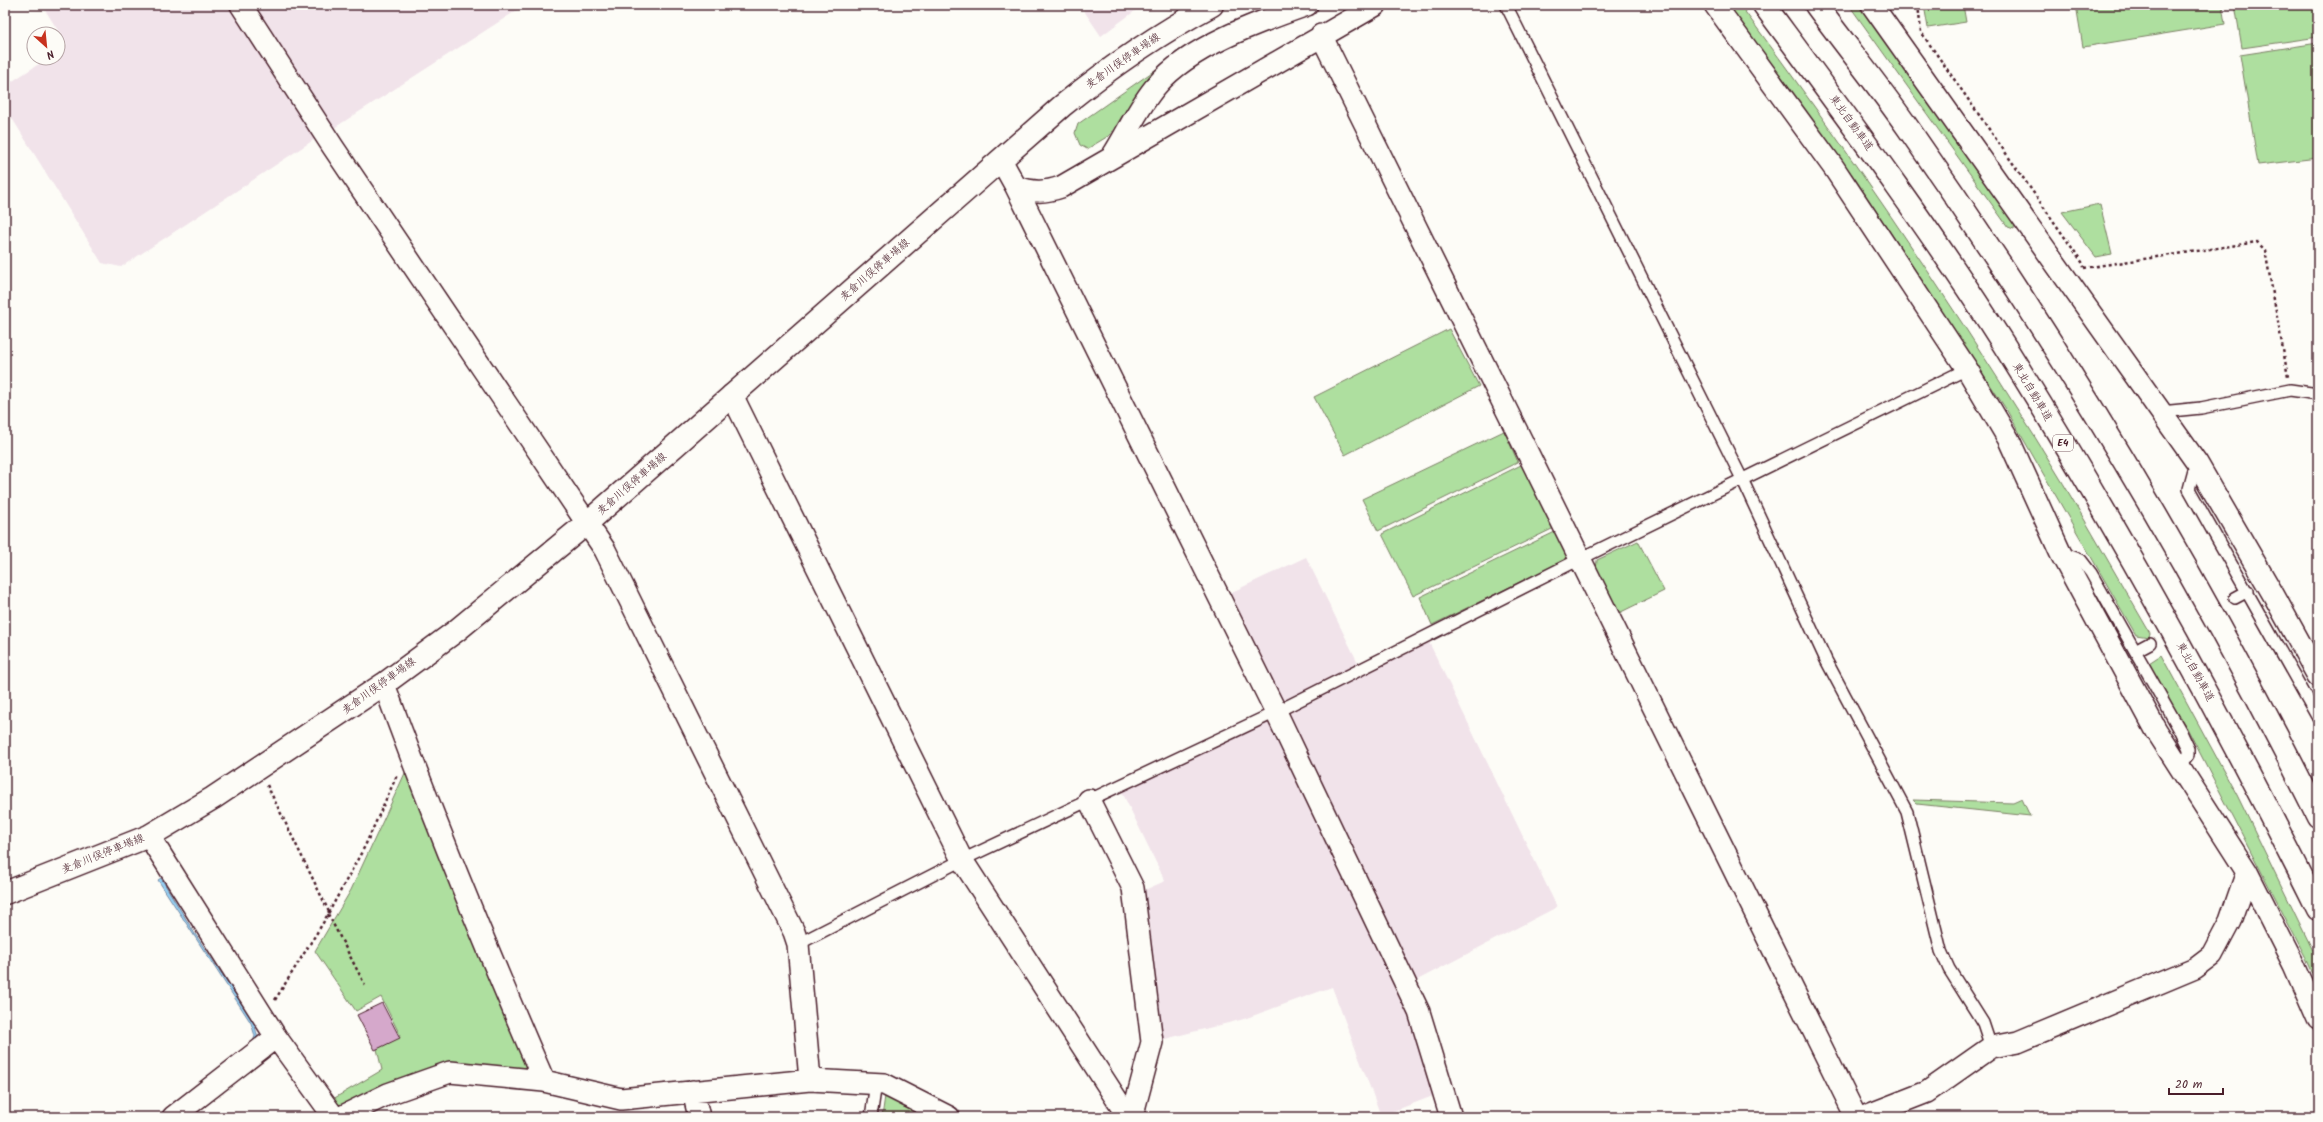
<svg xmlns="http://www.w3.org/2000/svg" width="2323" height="1122" font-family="Kalam,'Klee One',sans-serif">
<rect width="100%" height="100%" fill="#fdfcf7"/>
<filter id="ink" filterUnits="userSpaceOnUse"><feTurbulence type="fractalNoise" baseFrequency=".025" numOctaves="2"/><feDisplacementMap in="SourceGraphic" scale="8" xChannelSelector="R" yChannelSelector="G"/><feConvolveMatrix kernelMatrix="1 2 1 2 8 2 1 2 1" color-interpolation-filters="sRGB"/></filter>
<g filter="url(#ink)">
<!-- built -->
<path fill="#f1e3ea" d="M 42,5 L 229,5 L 315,139 L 121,267 L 102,263 L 5,107 L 5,86 L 48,58 L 58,58 L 58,51 L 67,45 Z
M 252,5 L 525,5 L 334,128 Z
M 1080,5 L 1143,5 L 1101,36 Z
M 1306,557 L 1363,673 L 1428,640 L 1557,907 L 1402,988 L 1438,1094 L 1381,1116 L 1332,987 L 1244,1019 L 1161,1040 L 1138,893 L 1165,881 L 1122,792 L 1286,710 L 1230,593 Z"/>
<!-- green -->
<path fill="#aedf9f" stroke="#7c7f65" d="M 1727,5 L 1740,5 C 1844,144 1941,287 2033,434 C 2074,499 2111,567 2150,633 L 2149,637 L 2136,635 L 2006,409 L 1856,180 Z
M 1849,5 L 1862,5 L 2015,220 L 2014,229 L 2008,227 Z
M 1924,5 L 1963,5 L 1966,22 L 1928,28 Z
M 2076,5 L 2222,5 L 2225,24 L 2083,47 Z
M 2235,5 L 2318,5 L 2318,37 L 2242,48 Z
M 2318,43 L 2318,158 L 2258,165 L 2240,55 Z
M 1165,63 L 1159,73 L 1126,110 L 1110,135 L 1087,149 L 1080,145 L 1075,133 L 1078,124 Z
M 2100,204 L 2112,254 L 2096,257 L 2062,212 Z
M 1449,329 L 1479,386 L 1345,455 L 1314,397 Z
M 1504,431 L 1518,462 L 1378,531 L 1362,499 Z
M 1521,465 L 1554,528 L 1413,596 L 1382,534 Z
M 1557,531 L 1569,552 L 1567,559 L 1432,625 L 1420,597 Z
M 1638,541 L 1664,591 L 1617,614 L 1596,571 L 1597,560 Z
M 2161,655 L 2237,795 L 2318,961 L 2318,985 L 2306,958 L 2187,728 L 2157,682 L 2149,663 Z
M 406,771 L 527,1063 L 526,1067 L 523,1070 L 466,1067 L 338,1108 L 333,1099 L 382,1070 L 377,1049 L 400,1035 L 381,997 L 356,1011 L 315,951 L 351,890 Z
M 2022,799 L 2030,816 L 1917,804 L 1913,800 L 2013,803 Z
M 885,1096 L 933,1117 L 882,1117 Z"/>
<!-- water -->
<path fill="#95d1f5" stroke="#778aa4" d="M 161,878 L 195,934 L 254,1022 L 258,1039 L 252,1044 L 255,1036 L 251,1023 L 158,880 Z"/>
<!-- building -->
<path fill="#d5a8cb" stroke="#4a1f2b" d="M 382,1003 L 400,1038 L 375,1050 L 357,1015 Z"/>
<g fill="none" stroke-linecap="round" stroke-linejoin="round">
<!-- service casing -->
<g stroke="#4a1f2b" stroke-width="14">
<path id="service" d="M 1506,5 L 1742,479 L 1826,660 L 1907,812 L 1941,951 L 1949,969 L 1983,1023 L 1991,1047
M 2161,412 L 2201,408 L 2290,390 L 2318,394
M 2196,463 L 2189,489 L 2318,718
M 2062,553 L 2081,560 L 2091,573 L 2181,732 L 2189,749 L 2189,755 L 2179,767
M 2235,598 L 2248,591
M 2135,651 L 2150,643
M 798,944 L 962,860 L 1276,712 L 1580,559 L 1967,369
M 871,1117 L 876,1083"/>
</g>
<!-- minor casing -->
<g stroke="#4a1f2b" stroke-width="24">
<path id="minor" d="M 241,5 L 333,147 L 605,550 L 794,932 L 798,944 L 810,1080
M 1715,5 L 1834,168 L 1967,369 L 2009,440 L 2060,552 L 2156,730 L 2247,872 L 2294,965 L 2318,1020
M 1872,5 L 2197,463 L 2273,594 L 2318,676
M 1321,35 C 1499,396 1680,756 1856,1117
M 1113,155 C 1128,132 1139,105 1157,85 C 1190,46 1259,22 1307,5
M 1001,160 L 1016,187 L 1276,712 L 1419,1012 L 1451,1117
M 1016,187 C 1033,192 1044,193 1061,187 L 1376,5
M 732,395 L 962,860 L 1128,1117
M 384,684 C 433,818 487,950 544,1081
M 1089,800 L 1133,888 L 1152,1042 L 1132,1117
M 149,836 L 276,1037 L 334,1117
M 693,1091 L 699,1117
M 173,1117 L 276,1037
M 341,1117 L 388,1094 L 450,1072 L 544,1081 L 621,1099 L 810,1080 L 884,1084 L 949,1117
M 1863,1117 L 1927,1092 L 1991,1047 L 2018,1042 L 2195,968 L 2212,955 L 2230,921 L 2247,872"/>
</g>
<!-- secondary casing -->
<g stroke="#4a1f2b" stroke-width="25">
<path id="secondary" d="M 5,893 L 149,836 L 213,798 L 384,684 L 456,631 L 587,523 L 1062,106 C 1109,68 1158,34 1212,5"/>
</g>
<!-- motorway casing -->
<g stroke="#4a1f2b" stroke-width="25">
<path id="motorway" d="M 1764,5 C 1846,116 1930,228 2004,345 C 2118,527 2222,716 2318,909
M 1816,5 C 1846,46 1879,86 1908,128 C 2061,346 2199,577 2318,816"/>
</g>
<!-- path -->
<path stroke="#4a1f2b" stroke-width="2.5" stroke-dasharray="3 3" stroke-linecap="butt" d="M 1918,5 L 1921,32 L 2082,262 L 2084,267
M 2084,268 L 2257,242 L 2265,250 L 2288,377
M 267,785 L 329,912
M 328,914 L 365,985
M 275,1000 L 323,923 L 365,846 L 397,775"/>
<!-- service -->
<use href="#service" stroke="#fdfcf7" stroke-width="11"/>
<!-- minor -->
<use href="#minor" stroke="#fdfcf7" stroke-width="21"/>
<!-- secondary -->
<use href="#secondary" stroke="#fdfcf7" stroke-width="22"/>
<!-- motorway -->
<use href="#motorway" stroke="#fdfcf7" stroke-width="22"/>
</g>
</g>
<g text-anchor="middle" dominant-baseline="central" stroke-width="4" stroke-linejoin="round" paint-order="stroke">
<!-- shield labels -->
<rect fill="#fdfcf7" stroke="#806168" stroke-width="1" x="2053" y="435" width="20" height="16" rx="3"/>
<g font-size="10" font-weight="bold" fill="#4a1f2b">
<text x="2063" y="443">E4</text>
</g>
<!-- street labels -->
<g font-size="11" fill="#4a1f2b" stroke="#fdfcf7">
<text transform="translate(1123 61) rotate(-35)">麦倉川俣停車場線</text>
<text transform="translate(1851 123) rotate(54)">東北自動車道</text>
<text transform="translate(875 270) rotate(-41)">麦倉川俣停車場線</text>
<text transform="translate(2032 392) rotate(59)">東北自動車道</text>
<text transform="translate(632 484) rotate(-41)">麦倉川俣停車場線</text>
<text transform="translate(2195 672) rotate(61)">東北自動車道</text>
<text transform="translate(379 686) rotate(-36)">麦倉川俣停車場線</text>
<text transform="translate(103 854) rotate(-22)">麦倉川俣停車場線</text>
</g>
</g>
<!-- margin -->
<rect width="2323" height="1122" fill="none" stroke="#fdfcf7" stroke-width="20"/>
<rect x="10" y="10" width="2303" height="1102" fill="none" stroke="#4a1f2b" stroke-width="1.5" filter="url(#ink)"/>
<!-- north arrow -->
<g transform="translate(46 46) rotate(153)"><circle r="19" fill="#fdfcf7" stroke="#b5a4a5"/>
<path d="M0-3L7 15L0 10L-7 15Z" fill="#c8321e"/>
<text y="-6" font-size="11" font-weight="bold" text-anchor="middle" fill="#4a1f2b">N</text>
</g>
<!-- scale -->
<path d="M2169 1088v6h54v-6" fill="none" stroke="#4a1f2b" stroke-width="2"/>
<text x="2175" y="1088" font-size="12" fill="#4a1f2b" stroke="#fdfcf7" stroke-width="3" paint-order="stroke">20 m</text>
</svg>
